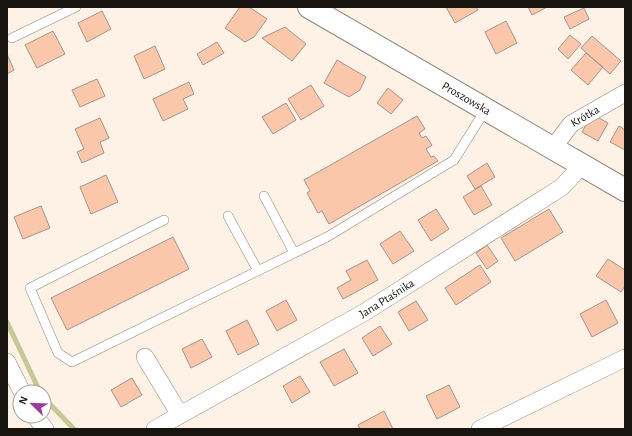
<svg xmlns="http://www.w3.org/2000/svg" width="632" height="436" font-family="'Alegreya Sans',sans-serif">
<rect width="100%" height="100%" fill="#fdf2e5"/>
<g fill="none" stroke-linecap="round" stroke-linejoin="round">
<!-- stream -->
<path stroke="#c4c996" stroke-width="5" d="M 7,322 L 40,392
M 44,398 L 74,429"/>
</g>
<!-- building -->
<path fill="#fac7ab" stroke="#a3948d" d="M 240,7 L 249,7 L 267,19 L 254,37 L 245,42 L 225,28 Z
M 446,7 L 476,7 L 478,10 L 455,23 Z
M 528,7 L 547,7 L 532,15 Z
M 584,8 L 589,19 L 570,29 L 564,17 Z
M 102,11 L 111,29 L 87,42 L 78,23 Z
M 506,21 L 517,43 L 496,54 L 485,32 Z
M 285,27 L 306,44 L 292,61 L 262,38 Z
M 53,31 L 65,54 L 37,68 L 25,45 Z
M 570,35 L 581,44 L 568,59 L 558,49 Z
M 592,36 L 621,61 L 610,74 L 581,48 Z
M 217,42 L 224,53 L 203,65 L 197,54 Z
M 155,46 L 165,69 L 144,79 L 134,56 Z
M 586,53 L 603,67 L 588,85 L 571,70 Z
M 7,54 L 14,70 L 7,74 Z
M 337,60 L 366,77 L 360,90 L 349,97 L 324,83 Z
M 97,79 L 105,96 L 80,107 L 72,90 Z
M 189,82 L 194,94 L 183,99 L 188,109 L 163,121 L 153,99 Z
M 311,85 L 324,106 L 301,120 L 288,99 Z
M 388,88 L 403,100 L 391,114 L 377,103 Z
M 286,103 L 296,120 L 273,134 L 262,117 Z
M 592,114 L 608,123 L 598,141 L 582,132 Z
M 417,116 L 425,129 L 419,133 L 422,138 L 426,136 L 432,145 L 426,149 L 431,157 L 434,156 L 438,161 L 329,224 L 322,211 L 318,213 L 307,193 L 310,191 L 304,180 Z
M 100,118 L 109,138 L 100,142 L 104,153 L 82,163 L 77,152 L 84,149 L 75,129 Z
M 619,126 L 625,130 L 625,150 L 610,142 Z
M 487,163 L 495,177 L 475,189 L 467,176 Z
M 106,175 L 118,202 L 91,214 L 80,187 Z
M 481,186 L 492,205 L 474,215 L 463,197 Z
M 41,206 L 50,228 L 23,239 L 14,217 Z
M 436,209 L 449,229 L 431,241 L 418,220 Z
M 549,209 L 563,232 L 515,261 L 501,238 Z
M 400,231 L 414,251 L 393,264 L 380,244 Z
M 173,237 L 189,269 L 67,330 L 51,298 Z
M 487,245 L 498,261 L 487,269 L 476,253 Z
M 608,259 L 625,270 L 625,286 L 621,292 L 596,276 Z
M 367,260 L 378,280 L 343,299 L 337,288 L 351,280 L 346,271 Z
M 480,265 L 491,282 L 456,305 L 445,288 Z
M 286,300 L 297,320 L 277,331 L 266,311 Z
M 606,300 L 618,323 L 592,337 L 580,314 Z
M 416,301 L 428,320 L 409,331 L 398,312 Z
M 247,320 L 259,344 L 238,355 L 226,331 Z
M 380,326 L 392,344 L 373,356 L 362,338 Z
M 202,339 L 212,357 L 191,368 L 182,349 Z
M 344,349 L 358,373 L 334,386 L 320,362 Z
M 300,376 L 310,392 L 292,403 L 283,386 Z
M 132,378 L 142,395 L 121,407 L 111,390 Z
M 449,385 L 460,407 L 437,419 L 426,396 Z
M 384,411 L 393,429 L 360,429 L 358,425 Z"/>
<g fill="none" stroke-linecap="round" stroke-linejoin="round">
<!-- lane casing -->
<g stroke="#90867b" stroke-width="10">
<path id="lane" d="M 12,38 L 76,7
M 264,196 L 294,253
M 228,216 L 258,271
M 164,220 L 30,288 L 58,353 L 72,362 L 327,237 L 454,160 L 486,109"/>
</g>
<!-- street casing -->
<g stroke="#90867b" stroke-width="18">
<g id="street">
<path id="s1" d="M 553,148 L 571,124 L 625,93"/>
<path d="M 145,357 L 180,415"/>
<path d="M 7,362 L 22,392"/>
<path d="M 35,416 L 45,429"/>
<path id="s2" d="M 155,429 L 365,312 L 562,187 L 582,165"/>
<path d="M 480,429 L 625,358"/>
</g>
</g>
<!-- secondary casing -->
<g stroke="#90867b" stroke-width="24">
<g id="secondary">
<path id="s3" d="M 309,7 L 625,190"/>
</g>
</g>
<!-- lane -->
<use href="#lane" stroke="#fff" stroke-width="9"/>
<!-- street -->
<use href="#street" stroke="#fff" stroke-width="17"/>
<!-- secondary -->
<use href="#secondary" stroke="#fff" stroke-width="22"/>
</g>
<g text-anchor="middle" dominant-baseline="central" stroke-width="4" stroke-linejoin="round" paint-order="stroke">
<!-- street labels -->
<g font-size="12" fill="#181410" stroke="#fff">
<text stroke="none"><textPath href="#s3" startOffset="182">Proszowska</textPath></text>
<text stroke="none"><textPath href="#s1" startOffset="46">Krótka</textPath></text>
<text stroke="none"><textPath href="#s2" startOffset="266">Jana Ptaśnika</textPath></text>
</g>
</g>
<!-- border -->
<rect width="632" height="436" fill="none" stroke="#181410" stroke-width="16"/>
<!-- north arrow -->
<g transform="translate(32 404) rotate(293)"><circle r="19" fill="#ffffff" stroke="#a3a19f"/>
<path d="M0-3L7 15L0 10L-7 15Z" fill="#9f3a9f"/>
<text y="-6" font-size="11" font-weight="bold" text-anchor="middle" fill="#181410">N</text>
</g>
</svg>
